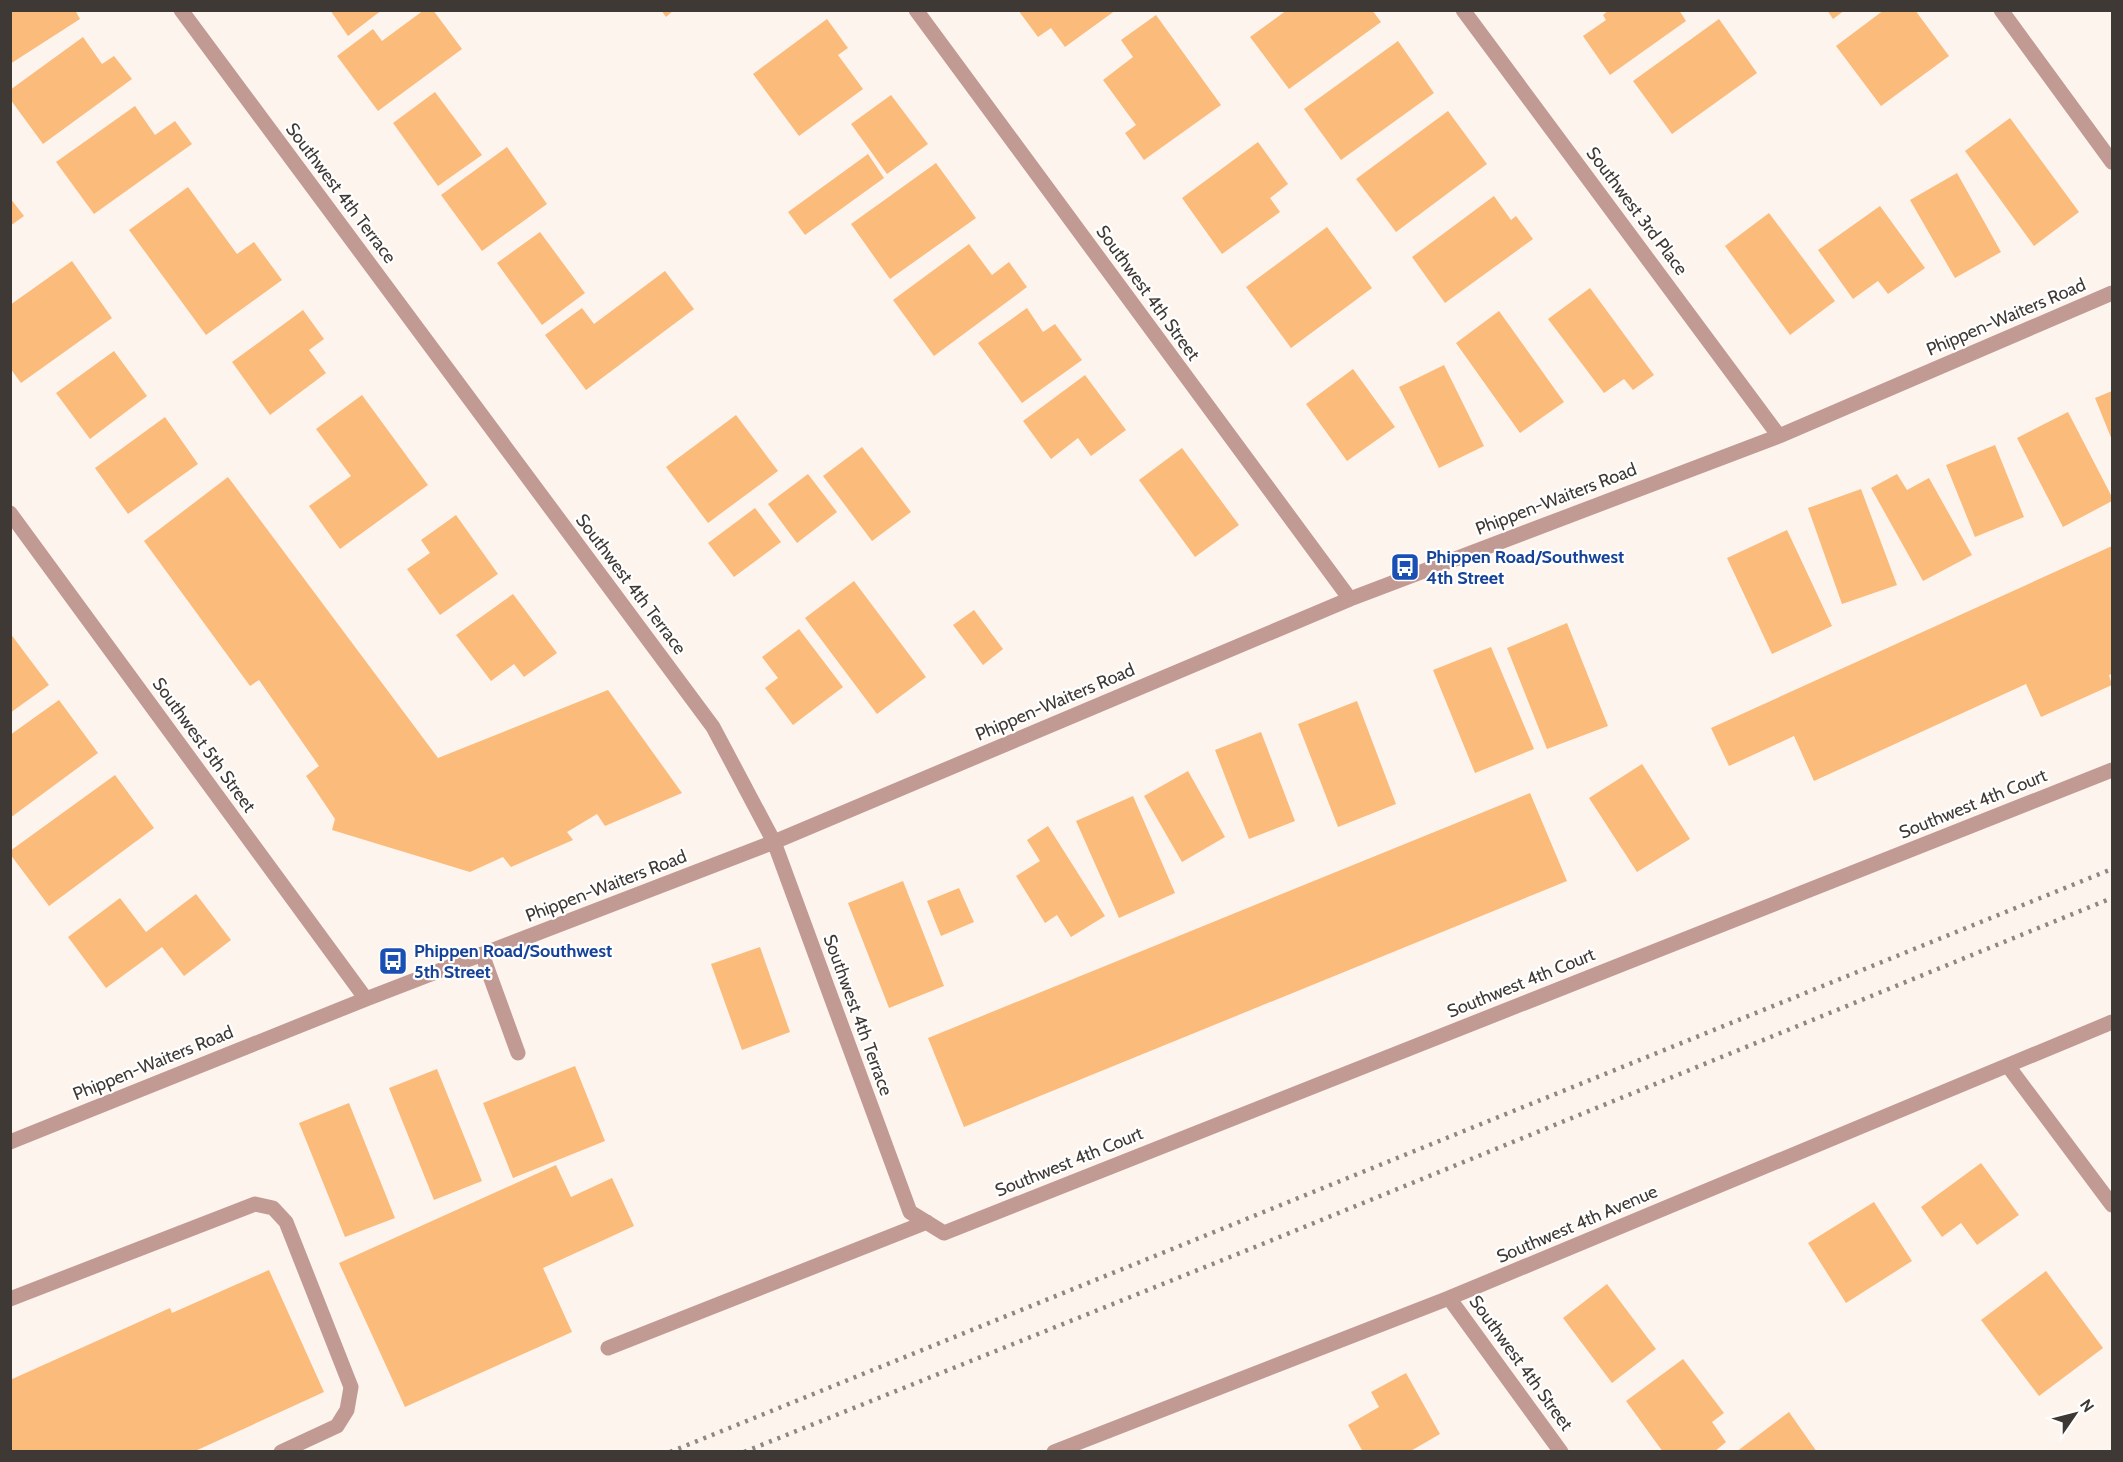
<svg xmlns="http://www.w3.org/2000/svg" width="2123" height="1462" font-family="Cabin,sans-serif">
<rect width="100%" height="100%" fill="#fdf4ee"/>
<!-- building -->
<path fill="#fbbb7b" d="M 10,10 L 75,10 L 80,19 L 10,64 Z
M 330,10 L 382,10 L 348,36 Z
M 424,10 L 433,10 L 462,49 L 378,111 L 337,56 L 373,29 L 382,41 Z
M 661,10 L 674,10 L 666,17 Z
M 1018,10 L 1116,10 L 1065,47 L 1051,28 L 1038,37 Z
M 1287,10 L 1372,10 L 1381,22 L 1289,89 L 1250,37 Z
M 1609,10 L 1679,10 L 1686,21 L 1610,75 L 1583,36 L 1606,20 L 1603,15 Z
M 1827,10 L 1845,10 L 1833,19 Z
M 1884,10 L 1915,10 L 1949,56 L 1881,106 L 1836,46 Z
M 1156,15 L 1221,105 L 1144,160 L 1125,133 L 1136,125 L 1103,80 L 1133,57 L 1121,40 Z
M 827,19 L 848,48 L 838,55 L 863,89 L 799,136 L 753,74 Z
M 1719,19 L 1757,73 L 1672,134 L 1633,81 Z
M 83,37 L 102,64 L 114,56 L 132,79 L 43,144 L 10,99 L 10,90 Z
M 1398,41 L 1434,93 L 1341,160 L 1304,109 Z
M 435,92 L 482,155 L 438,186 L 393,123 Z
M 891,95 L 928,144 L 887,174 L 851,124 Z
M 135,106 L 155,135 L 175,121 L 192,144 L 94,214 L 56,162 Z
M 1448,111 L 1487,164 L 1396,232 L 1356,179 Z
M 2010,118 L 2079,212 L 2034,246 L 1965,151 Z
M 1258,142 L 1288,184 L 1270,198 L 1280,212 L 1222,254 L 1182,198 Z
M 507,147 L 547,204 L 482,251 L 441,195 Z
M 868,154 L 884,178 L 805,235 L 788,212 Z
M 936,163 L 976,218 L 890,279 L 851,224 Z
M 1957,173 L 2001,252 L 1955,278 L 1910,200 Z
M 188,187 L 237,254 L 254,242 L 282,280 L 206,335 L 129,230 Z
M 1494,196 L 1511,220 L 1516,216 L 1533,239 L 1445,303 L 1412,257 Z
M 10,198 L 24,216 L 10,226 Z
M 1880,206 L 1925,268 L 1888,294 L 1878,281 L 1853,299 L 1818,250 Z
M 1769,213 L 1835,301 L 1790,335 L 1725,246 Z
M 1327,227 L 1372,288 L 1291,348 L 1246,287 Z
M 540,232 L 585,293 L 542,325 L 497,263 Z
M 969,244 L 992,275 L 1009,262 L 1027,287 L 934,356 L 893,300 Z
M 72,261 L 112,318 L 21,383 L 10,368 L 10,305 Z
M 665,271 L 694,309 L 586,390 L 545,335 L 582,308 L 594,324 Z
M 1590,288 L 1654,375 L 1633,390 L 1624,379 L 1604,393 L 1548,319 Z
M 1027,308 L 1043,332 L 1055,324 L 1082,360 L 1022,403 L 978,343 Z
M 303,310 L 324,339 L 309,350 L 326,373 L 270,415 L 232,362 Z
M 1499,311 L 1564,402 L 1520,433 L 1456,343 Z
M 114,351 L 147,396 L 90,439 L 56,393 Z
M 1444,365 L 1484,446 L 1439,468 L 1399,387 Z
M 1353,369 L 1395,427 L 1347,461 L 1306,404 Z
M 1085,375 L 1126,430 L 1091,456 L 1078,438 L 1051,459 L 1023,421 Z
M 2112,391 L 2112,440 L 2095,398 Z
M 362,395 L 428,485 L 340,549 L 309,506 L 351,476 L 316,429 Z
M 2068,412 L 2112,497 L 2112,501 L 2063,527 L 2017,438 Z
M 736,415 L 778,471 L 708,523 L 666,467 Z
M 165,417 L 198,464 L 128,514 L 95,468 Z
M 1995,445 L 2024,517 L 1975,537 L 1946,465 Z
M 862,447 L 911,512 L 872,541 L 823,476 Z
M 1182,448 L 1239,525 L 1195,557 L 1139,480 Z
M 808,474 L 837,512 L 797,543 L 768,504 Z
M 1897,474 L 1907,490 L 1929,478 L 1972,555 L 1923,581 L 1871,488 Z
M 228,477 L 438,758 L 608,690 L 682,793 L 605,826 L 597,814 L 567,832 L 573,840 L 511,867 L 503,857 L 470,872 L 332,830 L 335,819 L 306,776 L 319,766 L 259,680 L 250,686 L 144,541 Z
M 1861,489 L 1897,585 L 1842,604 L 1808,508 Z
M 755,508 L 781,542 L 734,577 L 708,543 Z
M 456,515 L 498,574 L 440,615 L 407,569 L 430,553 L 421,540 Z
M 1787,530 L 1832,626 L 1772,654 L 1727,558 Z
M 2112,546 L 2112,674 L 2109,675 L 2112,685 L 2041,717 L 2026,684 L 1814,781 L 1794,736 L 1729,766 L 1711,728 Z
M 854,581 L 926,677 L 877,714 L 805,618 Z
M 513,594 L 557,653 L 524,677 L 514,664 L 491,681 L 456,635 Z
M 974,610 L 1003,649 L 983,665 L 953,625 Z
M 1567,623 L 1608,726 L 1547,749 L 1507,648 Z
M 799,629 L 843,687 L 793,725 L 765,688 L 778,678 L 762,657 Z
M 10,633 L 49,685 L 10,713 Z
M 1491,647 L 1534,749 L 1475,773 L 1433,670 Z
M 59,700 L 98,753 L 10,818 L 10,735 Z
M 1357,701 L 1396,804 L 1338,827 L 1298,724 Z
M 1261,732 L 1295,821 L 1249,839 L 1215,750 Z
M 1642,764 L 1690,839 L 1637,872 L 1589,798 Z
M 1188,771 L 1225,837 L 1182,862 L 1144,796 Z
M 115,775 L 154,828 L 49,906 L 10,854 L 10,851 Z
M 1530,793 L 1567,881 L 964,1127 L 928,1038 Z
M 1133,796 L 1175,893 L 1119,918 L 1076,821 Z
M 1048,826 L 1105,916 L 1071,937 L 1057,915 L 1045,923 L 1016,876 L 1040,861 L 1027,840 Z
M 903,881 L 944,986 L 889,1008 L 848,903 Z
M 959,888 L 974,922 L 941,936 L 927,901 Z
M 196,894 L 231,940 L 184,976 L 162,947 L 106,988 L 68,937 L 120,898 L 146,932 Z
M 760,947 L 790,1032 L 742,1050 L 711,964 Z
M 575,1066 L 605,1141 L 513,1178 L 483,1103 Z
M 437,1069 L 482,1181 L 434,1200 L 389,1088 Z
M 349,1103 L 395,1218 L 345,1237 L 299,1123 Z
M 1981,1163 L 2019,1215 L 1977,1245 L 1961,1223 L 1942,1237 L 1921,1207 Z
M 556,1165 L 571,1197 L 612,1178 L 634,1226 L 543,1268 L 572,1332 L 405,1407 L 339,1263 Z
M 1874,1202 L 1912,1261 L 1846,1303 L 1808,1243 Z
M 269,1270 L 324,1392 L 193,1452 L 10,1452 L 10,1380 L 170,1308 L 172,1313 Z
M 2046,1271 L 2103,1348 L 2039,1396 L 1981,1320 Z
M 1607,1284 L 1656,1349 L 1612,1383 L 1563,1318 Z
M 1683,1359 L 1724,1413 L 1712,1422 L 1726,1442 L 1714,1452 L 1663,1452 L 1626,1401 Z
M 1406,1373 L 1440,1434 L 1409,1452 L 1363,1452 L 1348,1425 L 1379,1407 L 1371,1392 Z
M 1789,1412 L 1817,1452 L 1736,1452 Z"/>
<g fill="none" stroke-linecap="round" stroke-linejoin="round">
<!-- minor -->
<path stroke="#c29a94" stroke-width="15" d="M 181,10 L 713,727 L 774,842 L 910,1212 L 944,1233 L 2112,770
M 916,10 L 1350,599
M 1463,10 L 1779,436
M 2001,10 L 2112,162
M 10,513 L 366,999
M 482,954 L 518,1053
M 2008,1066 L 2112,1205
M 10,1142 L 366,999 L 774,842 L 1350,599 L 1779,436 L 2112,293
M 1449,1298 L 1561,1452
M 10,1299 L 255,1204 L 273,1208 L 286,1222 L 351,1387 L 347,1410 L 337,1426 L 281,1452
M 608,1348 L 927,1222
M 1054,1452 L 1449,1298 L 2112,1022"/>
<!-- rail -->
<path stroke="#8e8782" stroke-width="4.5" stroke-dasharray="3 6" stroke-linecap="butt" d="M 670,1452 L 2112,869
M 744,1452 L 1260,1245 L 2112,898"/>
</g>
<!-- icons -->
<defs>
<g id="bus-square" transform="scale(1.5)"><rect x="-9" y="-9" width="18" height="18" rx="4" fill="#1a4fb4" stroke="#fff"/><path d="M-5-6H5V4H4V6H2V4H-2V6H-4V4H-5ZM-3.5-4V0h7V-4ZM-3.5 1.2v1.5H-2V1.2ZM2 1.2v1.5H3.5V1.2Z" fill="#fff"/></g>
</defs>
<g fill-rule="evenodd">
<use href="#bus-square" x="1405" y="567"/>
<use href="#bus-square" x="393" y="961"/>
</g>
<g text-anchor="middle" dominant-baseline="central" stroke-width="4.5" stroke-linejoin="round" paint-order="stroke">
<!-- street labels -->
<g font-size="18" fill="#3f3935" stroke="#fff">
<text transform="translate(341 193) rotate(53)">Southwest 4th Terrace</text>
<text transform="translate(1637 211) rotate(53)">Southwest 3rd Place</text>
<text transform="translate(1148 293) rotate(54)">Southwest 4th Street</text>
<text transform="translate(2006 317) rotate(-23)">Phippen-Waiters Road</text>
<text transform="translate(1556 499) rotate(-21)">Phippen-Waiters Road</text>
<text transform="translate(631 584) rotate(53)">Southwest 4th Terrace</text>
<text transform="translate(1055 702) rotate(-23)">Phippen-Waiters Road</text>
<text transform="translate(204 745) rotate(54)">Southwest 5th Street</text>
<text transform="translate(1973 804) rotate(-22)">Southwest 4th Court</text>
<text transform="translate(606 886) rotate(-21)">Phippen-Waiters Road</text>
<text transform="translate(1521 983) rotate(-22)">Southwest 4th Court</text>
<text transform="translate(858 1015) rotate(70)">Southwest 4th Terrace</text>
<text transform="translate(153 1063) rotate(-22)">Phippen-Waiters Road</text>
<text transform="translate(1069 1162) rotate(-22)">Southwest 4th Court</text>
<text transform="translate(1577 1224) rotate(-23)">Southwest 4th Avenue</text>
<text transform="translate(1521 1363) rotate(54)">Southwest 4th Street</text>
</g>
<!-- transit labels -->
<g font-size="18" font-weight="bold" fill="#164399" stroke="#fff" text-anchor="start">
<text x="1426" y="557">Phippen Road/Southwest<tspan x="1426" dy="21">4th Street</tspan></text>
<text x="414" y="951">Phippen Road/Southwest<tspan x="414" dy="21">5th Street</tspan></text>
</g>
</g>
<!-- border -->
<rect width="2123" height="1462" fill="none" stroke="#3f3935" stroke-width="24"/>
<!-- north arrow -->
<g transform="translate(2075 1414) rotate(55)" stroke="#ffffff" stroke-width="4.5" paint-order="stroke">
<path d="M0-4.5L10 22L0 15L-10 22Z" fill="#3f3935"/>
<text y="-9" font-size="16" font-weight="bold" text-anchor="middle" fill="#3f3935">N</text>
</g>
</svg>
